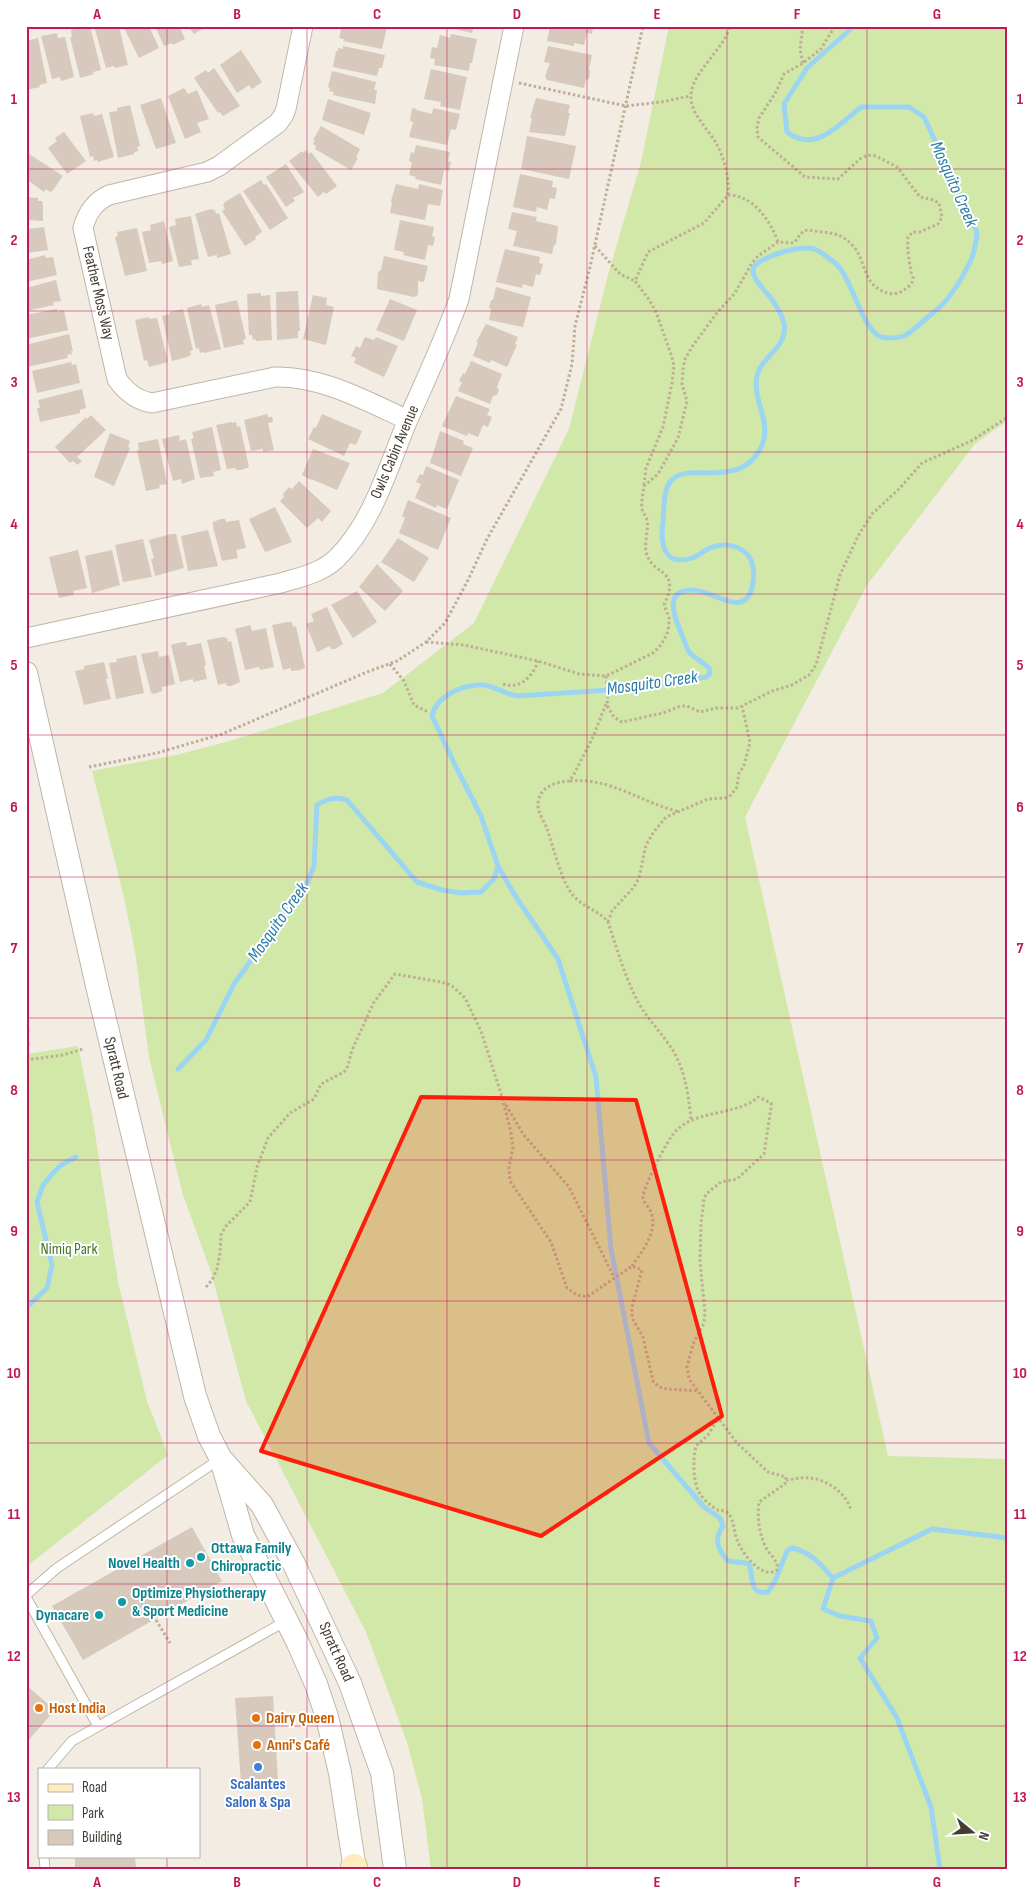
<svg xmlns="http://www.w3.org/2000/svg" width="1034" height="1895" font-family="'Sofia Sans Condensed',sans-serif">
<rect width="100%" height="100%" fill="#f2ece2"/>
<!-- green -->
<path fill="#d1e8a9" d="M 669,26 L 1008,26 L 1008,420 L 975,444 L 867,585 L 745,817 L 888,1456 L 1008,1459 L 1008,1869 L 431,1869 L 422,1799 L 407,1742 L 366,1632 L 246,1401 L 211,1272 L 183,1195 L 166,1127 L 149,1057 L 135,952 L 124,897 L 92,771 L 176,755 L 230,741 L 383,693 L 474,623 L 569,429 L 608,275 L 641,162 Z
M 78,1046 L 92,1114 L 118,1282 L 147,1401 L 168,1455 L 26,1567 L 26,1054 Z"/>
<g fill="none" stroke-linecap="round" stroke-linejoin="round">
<!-- stream -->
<path stroke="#9cd5f2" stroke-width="5" d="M 498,866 L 514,894 L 558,959 L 596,1077 L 611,1249 L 649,1443 L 704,1507 L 720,1518 L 723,1526 C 714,1539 717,1549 728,1561 C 735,1563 742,1561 749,1564 C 754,1577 748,1595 768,1592 L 775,1581 L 787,1551 L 792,1548 C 811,1552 820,1564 833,1578 L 823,1609 L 840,1616 L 871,1621 L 877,1638 L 860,1658 L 897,1718 L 931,1807 L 940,1869
M 178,1069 L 206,1040 L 234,984 L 308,881 L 314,866 L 317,805 C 327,799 336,796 347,800 L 417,882 L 442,890 L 461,893 L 481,892 L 494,879 L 498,866 L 481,816 L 455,765 L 432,716 C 436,696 463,684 483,685 C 495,686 505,694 517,696 L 610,690 L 706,677 L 710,674 L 709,668 C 703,662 694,658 689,652 C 686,647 684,639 681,633 C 675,618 663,591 691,590 C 713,589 743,620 752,588 C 754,579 755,567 750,558 C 742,545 723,542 710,548 C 703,551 698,556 692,558 C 664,567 660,544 663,522 C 664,510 663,492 670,482 C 686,459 741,493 762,445 C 772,422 752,400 757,376 C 761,356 788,348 784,324 C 783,317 777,307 773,301 C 767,291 740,271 761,261 C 774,254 794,247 810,248 C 818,249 825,255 831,260 C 836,263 839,266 842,271 C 852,287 857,305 866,321 C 869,326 873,333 879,336 C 885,339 898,338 904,336 C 909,334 915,328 920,324 C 927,317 936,311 943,304 C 952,294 962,278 968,266 C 974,256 976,244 977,232 L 924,117 L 909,107 L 861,107 C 840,124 815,154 787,132 L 784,104 L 807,68 L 854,26
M 26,1308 L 47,1288 L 52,1265 L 37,1202 L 43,1185 L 52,1174 L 61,1165 L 76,1157
M 833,1578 L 932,1529 L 1008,1538"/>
</g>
<!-- building -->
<path fill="#d7c9bb" d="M 86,26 L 90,26 L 101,70 L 93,72 L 94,74 L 80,78 L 70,37 L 72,37 L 71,30 Z
M 94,26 L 119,26 L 128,65 L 115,68 L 114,66 L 106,68 Z
M 123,26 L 149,26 L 159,48 L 139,58 Z
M 155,26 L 179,26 L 185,39 L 173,45 L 172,43 L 164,46 Z
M 188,26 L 207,26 L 194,34 Z
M 342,26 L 387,27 L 382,49 L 343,41 L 344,39 L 339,38 Z
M 450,26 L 474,26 L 472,33 L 450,28 Z
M 550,26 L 593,26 L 592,34 L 587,33 L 584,45 L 574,43 L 574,46 L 547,41 Z
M 57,33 L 58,38 L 65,37 L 74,77 L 61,81 L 60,77 L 52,79 L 41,36 Z
M 451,34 L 477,39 L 472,63 L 470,63 L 469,71 L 434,65 L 435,59 L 430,58 L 432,47 L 437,48 L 440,35 L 450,38 Z
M 38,38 L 47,83 L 39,85 L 40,87 L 26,90 L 26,41 Z
M 343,46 L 385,55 L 382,68 L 379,68 L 377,76 L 333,67 L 336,51 L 338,51 L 338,48 L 343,49 Z
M 548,46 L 592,55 L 589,69 L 590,71 L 589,79 L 586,80 L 584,88 L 547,80 L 545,76 L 550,63 L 544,62 Z
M 241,50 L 262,82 L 252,89 L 249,85 L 237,93 L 220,65 Z
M 214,68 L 240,106 L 223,116 L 220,112 L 218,113 L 194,78 L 206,70 L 208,73 Z
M 431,69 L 467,77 L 460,110 L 440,106 L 441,102 L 424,99 Z
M 332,71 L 376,82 L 374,90 L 377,90 L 375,104 L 333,95 L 334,92 L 329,91 L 330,88 L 328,87 Z
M 184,88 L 188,94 L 197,90 L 209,119 L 197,123 L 201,132 L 185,139 L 168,96 Z
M 161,98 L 176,143 L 156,149 L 140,105 Z
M 536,98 L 570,105 L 568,113 L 570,113 L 565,136 L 529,132 L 532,118 L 530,118 Z
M 328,99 L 371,113 L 364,135 L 322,120 Z
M 130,105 L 140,146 L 137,147 L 138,151 L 134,152 L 134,154 L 118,158 L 109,112 L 117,111 L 117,108 Z
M 412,108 L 417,109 L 416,110 L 432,114 L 433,108 L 460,114 L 456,130 L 451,129 L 447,145 L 409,137 L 413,122 L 410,121 Z
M 93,113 L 94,116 L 102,114 L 114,157 L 98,162 L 97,160 L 94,161 L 93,156 L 90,157 L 80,116 Z
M 321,126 L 360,149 L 356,157 L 358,158 L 351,170 L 315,149 L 316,146 L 313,144 L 315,141 L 313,140 Z
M 64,132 L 86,161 L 67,174 L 48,148 L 57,141 L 55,138 Z
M 527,136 L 576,146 L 569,179 L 521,169 Z
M 416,145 L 450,152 L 448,161 L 451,162 L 449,171 L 444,170 L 441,185 L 415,179 L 416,177 L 409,175 L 412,162 L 409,161 L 411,152 L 414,153 Z
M 306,150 L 309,154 L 311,152 L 337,186 L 326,194 L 324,192 L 318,197 L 289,161 L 302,151 L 303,153 Z
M 26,152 L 63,176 L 53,190 L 50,192 L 46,189 L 44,192 L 26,179 Z
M 286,164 L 304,192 L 293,198 L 295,201 L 286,207 L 266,177 Z
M 520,174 L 553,181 L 552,187 L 557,188 L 555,199 L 550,198 L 547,210 L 537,207 L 536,212 L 513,207 Z
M 261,180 L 264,185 L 266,184 L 288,218 L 270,230 L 243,191 Z
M 396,184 L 418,189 L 419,184 L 443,190 L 440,206 L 428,204 L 425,220 L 390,213 L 392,203 L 391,201 Z
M 240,193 L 262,232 L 255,237 L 256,239 L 245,246 L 222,211 L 225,209 L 223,205 L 225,202 Z
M 26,197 L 38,198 L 38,201 L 42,201 L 43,205 L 43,221 L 26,220 Z
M 210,209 L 215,210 L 216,214 L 219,213 L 231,254 L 217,258 L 217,255 L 208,257 L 195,214 Z
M 512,212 L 537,217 L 536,221 L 558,226 L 556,244 L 554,245 L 552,254 L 513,246 L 517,231 L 508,229 Z
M 191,216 L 199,259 L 191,260 L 192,265 L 179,267 L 169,227 L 176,225 L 175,219 Z
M 400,220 L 434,227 L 432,236 L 435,237 L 433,246 L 428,245 L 425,260 L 403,255 L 404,252 L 394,250 Z
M 164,221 L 173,261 L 162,264 L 161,261 L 149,263 L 142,232 L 151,230 L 150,225 Z
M 44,227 L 48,250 L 26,253 L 26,229 Z
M 137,228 L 147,271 L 125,276 L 115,237 L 118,236 L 117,232 Z
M 505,249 L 540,257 L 539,263 L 543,264 L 540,275 L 536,274 L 533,287 L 523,284 L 522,288 L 496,282 Z
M 45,255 L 46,258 L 53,257 L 57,275 L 26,282 L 26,260 Z
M 384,256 L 428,266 L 424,282 L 418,281 L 418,295 L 414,297 L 377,289 L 378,272 L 381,270 Z
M 56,280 L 61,301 L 53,302 L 54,305 L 26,311 L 26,288 Z
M 496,287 L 531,297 L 523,327 L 489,320 L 491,309 L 489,308 L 491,300 L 493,300 Z
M 298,291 L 300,331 L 298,331 L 298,338 L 277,340 L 276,292 Z
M 261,293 L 261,296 L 270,295 L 272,340 L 256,341 L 256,339 L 253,340 L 252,335 L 249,335 L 247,294 Z
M 313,295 L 327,298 L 326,305 L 334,307 L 326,345 L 303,339 Z
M 390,299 L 417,310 L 404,341 L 376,330 Z
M 237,300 L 246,339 L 243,340 L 244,344 L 224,348 L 215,305 Z
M 201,304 L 202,307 L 209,305 L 221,349 L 204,353 L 204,352 L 200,353 L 199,348 L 196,349 L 187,308 Z
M 57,309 L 57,312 L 64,310 L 68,330 L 26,339 L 26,315 Z
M 183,309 L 193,350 L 190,351 L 191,355 L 187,357 L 172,361 L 162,316 L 170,314 L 169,312 Z
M 149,317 L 149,319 L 157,318 L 168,362 L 149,367 L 147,360 L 144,361 L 135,320 Z
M 486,324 L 518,337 L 515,344 L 517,345 L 507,367 L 491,360 L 490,363 L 473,356 L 478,342 L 476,342 Z
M 69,334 L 73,351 L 71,351 L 72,354 L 67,355 L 68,358 L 27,367 L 26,345 Z
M 365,337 L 374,340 L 376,337 L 398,346 L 384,377 L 354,363 L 356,358 L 351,356 L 356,346 L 360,348 Z
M 471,361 L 502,374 L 497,387 L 499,390 L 497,395 L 493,396 L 490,404 L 458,391 L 462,382 L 459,381 L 463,373 L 465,374 Z
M 71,362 L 72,365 L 76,364 L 80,383 L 37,393 L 32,371 Z
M 82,389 L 86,408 L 80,410 L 80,413 L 40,422 L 37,408 L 40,408 L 38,400 Z
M 456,396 L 490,409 L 487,415 L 492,417 L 488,427 L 483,425 L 478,437 L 468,433 L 467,436 L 442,426 Z
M 267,414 L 268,417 L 272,417 L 273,422 L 268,423 L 274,450 L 263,452 L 263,449 L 251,451 L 244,420 Z
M 322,414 L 362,431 L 356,445 L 350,443 L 344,456 L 308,439 L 314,427 L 316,428 Z
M 91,415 L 106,430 L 77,457 L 82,461 L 77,465 L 73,461 L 70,463 L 55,447 L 86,417 L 87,419 Z
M 232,422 L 233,423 L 236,422 L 237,427 L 240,426 L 249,467 L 241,470 L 236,470 L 235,468 L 227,469 L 216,425 Z
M 212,427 L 221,470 L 213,472 L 214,476 L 200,478 L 191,439 L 194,438 L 192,432 Z
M 440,431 L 464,441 L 463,444 L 473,448 L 461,476 L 430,463 Z
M 110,433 L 130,441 L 128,447 L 130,448 L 114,486 L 94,477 Z
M 179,435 L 180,441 L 186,439 L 195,479 L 182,484 L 181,479 L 173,481 L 162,439 Z
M 158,439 L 167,484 L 159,485 L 160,488 L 146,491 L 137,450 L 139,450 L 138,443 Z
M 313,449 L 350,463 L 337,490 L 311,479 L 311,480 L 302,475 Z
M 426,466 L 459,480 L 447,509 L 437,505 L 436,508 L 415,498 L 421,484 L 416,482 L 420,474 L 423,475 Z
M 299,481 L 331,511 L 322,522 L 318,518 L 307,528 L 280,501 L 284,497 L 283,494 L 289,487 L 292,489 Z
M 408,500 L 451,518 L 438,550 L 399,533 L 405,518 L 402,516 Z
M 275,507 L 292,542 L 265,552 L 249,519 Z
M 221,519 L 225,519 L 226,522 L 239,520 L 246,548 L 236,550 L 238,558 L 222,561 L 213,527 L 213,522 Z
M 208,530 L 218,566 L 188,571 L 181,536 Z
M 171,534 L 176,534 L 184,568 L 155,576 L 151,559 L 154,558 L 149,540 Z
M 398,538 L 429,558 L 414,582 L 381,562 Z
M 143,539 L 152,577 L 123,582 L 115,545 Z
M 78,550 L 87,588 L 73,591 L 74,595 L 59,598 L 49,557 Z
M 112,550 L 120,585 L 92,593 L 85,556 Z
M 377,564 L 403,591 L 385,611 L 359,587 Z
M 357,591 L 377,622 L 353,638 L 331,605 Z
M 327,607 L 343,644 L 335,649 L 331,649 L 330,646 L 317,652 L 306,624 L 314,621 L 311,614 Z
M 288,622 L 292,622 L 293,627 L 296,626 L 305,668 L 300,670 L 291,671 L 291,668 L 283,670 L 276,643 L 272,625 Z
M 250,625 L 252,631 L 266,628 L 274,667 L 260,670 L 259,667 L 245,670 L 235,629 Z
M 223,637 L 227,638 L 228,642 L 231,641 L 240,682 L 231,686 L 227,686 L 226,683 L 218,685 L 207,640 Z
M 182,642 L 186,642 L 187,646 L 201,643 L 206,665 L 204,666 L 207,679 L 193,682 L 193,679 L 180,682 L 171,645 Z
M 158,651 L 159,657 L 169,655 L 175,684 L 162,687 L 162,691 L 154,694 L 151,693 L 141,654 Z
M 136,655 L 144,693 L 116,699 L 109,663 L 117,662 L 116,659 Z
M 104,662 L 108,679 L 106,679 L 111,699 L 84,705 L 75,671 L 84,669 L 84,666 Z
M 26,1016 L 30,1031 L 27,1032 L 30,1046 L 26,1047 Z
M 192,1527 L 222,1581 L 83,1660 L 52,1606 Z
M 26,1685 L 55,1710 L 26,1743 Z
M 273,1696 L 278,1781 L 241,1783 L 235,1698 Z
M 75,1856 L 135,1856 L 136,1869 L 75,1869 Z"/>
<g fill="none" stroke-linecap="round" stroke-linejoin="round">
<!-- service casing -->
<g stroke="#c0b6a8" stroke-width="11">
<path id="service" d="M 26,1595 L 57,1568 L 220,1459
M 26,1597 L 98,1726
M 48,1769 L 72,1741 L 286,1621
M 44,1856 L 45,1869"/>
</g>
<!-- minor casing -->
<g stroke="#c0b6a8" stroke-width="21">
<path id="minor" d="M 303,26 L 286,109 L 283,116 L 278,123 L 219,166 L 207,172 L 109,195 C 94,202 87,213 83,228 L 117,379 C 126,392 136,400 152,403 L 275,377 C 322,376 366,401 408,420
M 26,638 L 281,583 C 301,577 321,573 336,559 C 373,523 388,467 407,422 C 425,381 444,341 459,299 L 514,26"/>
</g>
<!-- tertiary casing -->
<g stroke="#c0b6a8" stroke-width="24">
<path id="tertiary" d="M 26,673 L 98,990 L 195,1396 L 209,1436 L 221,1459 L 243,1535 L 297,1641 L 316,1684 L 327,1717 L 340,1773 L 355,1869
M 223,1461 L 262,1505 L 294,1564 L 350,1683 L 382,1773 L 395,1869"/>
</g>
<!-- secondary casing -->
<g stroke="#d3bd90" stroke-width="28">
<path id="secondary" d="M 354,1869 L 354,1867"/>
</g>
<!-- path -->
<path stroke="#bfad96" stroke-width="3" stroke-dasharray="2.5 2.5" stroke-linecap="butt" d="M 803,63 L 800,49 L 803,26
M 519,83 L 626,106 L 661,102 L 690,96
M 728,195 C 753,195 770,220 778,242
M 595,246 L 620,274 L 635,281
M 644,485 L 646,468 L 663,427 L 672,383 L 674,366 L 672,357 L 656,312 L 650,301 L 635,281 L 648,252 L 704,223 L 728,195 C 730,179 724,157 716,143 C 708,129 690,113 691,96 C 691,73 725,48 730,26
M 426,642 L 464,645 L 538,661 L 579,674 L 606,676 L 653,653 L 661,645 L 667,634 L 669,625 L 669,617 L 664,605 C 682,567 652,577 646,552 C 644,542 649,530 647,520 C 646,516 643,513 642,509 C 641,502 643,493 644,486 L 658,474 L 678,438 L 687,401 L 682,384 L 683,369 L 685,359 L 692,347 L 716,314 L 735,293 L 752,263 L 758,256 L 778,242 L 794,243 C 806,226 804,230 822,232 C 834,233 843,235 852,245 C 862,254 863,271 871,282 C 879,292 893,298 904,290 C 908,287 913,284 913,278 C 913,276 911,273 911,271 C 909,260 907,248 908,237 L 913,232 L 920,232 L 938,224 L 942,217 L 939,203 L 933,200 L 920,197 L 897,167 L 876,156 L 868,155 L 860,159 L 838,179 L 805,177 L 758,137 L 757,128 L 759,118 L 776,92 L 784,74 L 803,63 L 821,49 L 835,26
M 390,664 L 404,681 L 414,705 L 428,712
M 606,676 L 608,696 L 607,704
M 503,684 C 520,690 533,676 538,661
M 89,767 L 157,753 L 222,734 L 367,672 L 397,661 L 426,642 L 445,623 L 468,580 L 487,539 L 561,409 L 572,364 L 575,326 L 590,267 L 643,26
M 570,781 C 610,777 642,803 680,812
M 608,922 L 612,911 L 634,887 L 639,878 L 646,845 L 653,833 L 666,817 L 708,799 L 725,798 L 731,795 L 737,787 L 739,773 L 744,766 L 750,742 L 742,706
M 26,1060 L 63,1055 L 83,1049
M 506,1105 L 523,1134 L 569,1187 L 614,1277
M 691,1119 C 688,1093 685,1068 670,1046 C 659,1030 647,1018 638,1002 C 625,977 617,949 608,922 C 599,910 583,908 572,894 C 560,878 554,848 547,829 C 545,822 537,812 538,804 C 539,787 555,782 569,781 L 573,776 L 593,737 L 606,704 L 614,717 L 622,722 L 663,713 L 681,706 L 687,706 L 700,712 L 716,708 L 738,708 L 772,691 L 792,685 L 809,675 L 816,665 L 840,575 L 858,536 L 872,514 L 900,488 L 922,463 L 971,441 L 1008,417
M 632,1266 C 642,1251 660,1230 650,1210 C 648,1206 643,1202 643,1197 C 644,1186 667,1140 675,1132 C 695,1109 738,1116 758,1097 L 771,1103 L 771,1108 L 764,1154 L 737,1179 L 721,1182 L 706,1194 L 704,1200 L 701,1223 L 700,1262 L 705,1312 L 704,1323 L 693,1344 L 687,1367 L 689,1379 L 737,1443 L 768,1472 L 786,1477 L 785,1484 L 759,1502 C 757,1516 759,1532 765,1546 C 769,1555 779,1560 777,1570 C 762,1580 743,1554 738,1542 C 734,1534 734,1519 728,1513 C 725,1510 721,1511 718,1510 C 711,1507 699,1495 697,1488 C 693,1474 693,1460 696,1446 L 708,1435 L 718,1419
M 206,1287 L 212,1280 L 217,1269 L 220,1253 L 221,1235 L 225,1227 L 250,1202 L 257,1167 L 268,1138 L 290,1113 L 314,1099 L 321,1084 L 344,1072 L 348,1066 L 352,1050 L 374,1002 L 395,974 L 441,982 L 451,985 L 465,998 L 481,1031 L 503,1100 L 511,1133 L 513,1147 L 509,1168 L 510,1181 L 551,1242 L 567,1288 L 577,1295 L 587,1297 L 632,1266 L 642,1270 L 632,1307 L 632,1318 L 643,1337 L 653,1381 L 659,1387 L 667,1389 L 699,1391
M 786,1480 C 794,1479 802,1477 810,1478 C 828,1480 846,1493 851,1510
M 156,1620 L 170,1643"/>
<!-- service -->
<use href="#service" stroke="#fff" stroke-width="9"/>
<!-- minor -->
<use href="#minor" stroke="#fff" stroke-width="19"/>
<!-- tertiary -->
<use href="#tertiary" stroke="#fff" stroke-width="22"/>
<!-- secondary -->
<use href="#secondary" stroke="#ffebbf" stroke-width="26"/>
</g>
<!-- marked area -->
<path fill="#ff1d0c" fill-opacity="0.2" stroke="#ff1d0c" stroke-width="4" stroke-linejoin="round" d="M 421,1097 L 636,1100 L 722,1416 L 541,1536 L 261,1451 Z"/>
<!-- grid -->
<path fill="none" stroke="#c2185b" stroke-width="1" stroke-opacity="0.55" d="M 167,26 L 167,1769M 307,26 L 307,1869M 447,26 L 447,1869M 587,26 L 587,1869M 727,26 L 727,1869M 867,26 L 867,1869M 26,169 L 1008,169M 26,311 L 1008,311M 26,452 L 1008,452M 26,594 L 1008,594M 26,735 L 1008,735M 26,877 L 1008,877M 26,1018 L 1008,1018M 26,1160 L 1008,1160M 26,1301 L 1008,1301M 26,1443 L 1008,1443M 26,1584 L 1008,1584M 26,1726 L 1008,1726M 167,1856 L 167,1869"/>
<!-- markers -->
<g fill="#0f9aa8" stroke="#fff" stroke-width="2">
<circle cx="201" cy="1557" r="5"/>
<circle cx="190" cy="1563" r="5"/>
<circle cx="122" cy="1602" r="5"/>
<circle cx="99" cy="1615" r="5"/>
</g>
<g fill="#e8710a" stroke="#fff" stroke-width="2">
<circle cx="39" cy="1708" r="5"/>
<circle cx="256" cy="1718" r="5"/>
<circle cx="257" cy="1745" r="5"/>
</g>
<circle fill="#3f7fe0" stroke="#fff" stroke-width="2" cx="258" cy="1767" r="5"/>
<g text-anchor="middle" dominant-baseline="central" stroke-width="4" stroke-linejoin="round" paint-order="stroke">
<!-- street labels -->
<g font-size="16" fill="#433c33" stroke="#fff">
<text transform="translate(98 293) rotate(77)">Feather Moss Way</text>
<text transform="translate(395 452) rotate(-67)">Owls Cabin Avenue</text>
<text transform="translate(116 1068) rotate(77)">Spratt Road</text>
<text transform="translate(336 1652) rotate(66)">Spratt Road</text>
</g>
<!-- park labels -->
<g font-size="16" fill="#4a7625" stroke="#fff">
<text x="69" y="1249">Nimiq Park</text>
</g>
<!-- culture labels -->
<g font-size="16" font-weight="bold" fill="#0d838f" stroke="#fff" text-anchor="start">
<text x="211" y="1548">Ottawa Family<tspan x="211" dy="18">Chiropractic</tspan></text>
<text x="180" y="1563" text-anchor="end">Novel Health</text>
<text x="132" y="1593">Optimize Physiotherapy<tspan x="132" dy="18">&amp; Sport Medicine</tspan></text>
<text x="89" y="1615" text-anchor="end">Dynacare</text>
</g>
<!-- food labels -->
<g font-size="16" font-weight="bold" fill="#c56008" stroke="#fff" text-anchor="start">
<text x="49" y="1708">Host India</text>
<text x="266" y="1718">Dairy Queen</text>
<text x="267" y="1745">Anni's Café</text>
</g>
<!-- shop labels -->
<g font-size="16" font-weight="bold" fill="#366cbe" stroke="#fff">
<text x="258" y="1784">Scalantes<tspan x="258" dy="18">Salon &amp; Spa</tspan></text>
</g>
<!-- water labels -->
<g font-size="18" font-style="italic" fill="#297da9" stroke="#fff">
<text transform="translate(954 184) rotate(66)">Mosquito Creek</text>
<text transform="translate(652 683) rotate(-8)">Mosquito Creek</text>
<text transform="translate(278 922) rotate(-55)">Mosquito Creek</text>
</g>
</g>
<!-- border -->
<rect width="1034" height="1895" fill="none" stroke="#ffffff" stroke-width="55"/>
<!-- legend -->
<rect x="38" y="1768" width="162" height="90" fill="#ffffff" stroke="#b4b1ad"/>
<rect x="48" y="1784" width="25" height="8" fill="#ffebbf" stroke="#b4b1ad"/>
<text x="82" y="1792" font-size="15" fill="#433c33">Road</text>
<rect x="48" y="1805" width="25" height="15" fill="#d1e8a9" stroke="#b4b1ad"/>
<text x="82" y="1818" font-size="15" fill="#433c33">Park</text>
<rect x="48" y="1830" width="25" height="15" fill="#d7c9bb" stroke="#b4b1ad"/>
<text x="82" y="1842" font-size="15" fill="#433c33">Building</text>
<!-- north arrow -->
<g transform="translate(972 1832) rotate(108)" stroke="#ffffff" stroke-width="4" paint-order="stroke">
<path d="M0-4L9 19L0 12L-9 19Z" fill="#433c33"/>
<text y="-8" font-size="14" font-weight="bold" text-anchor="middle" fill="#433c33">N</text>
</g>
<rect x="28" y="28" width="978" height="1840" fill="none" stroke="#c2185b" stroke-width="2"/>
<g font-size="16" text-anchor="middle" font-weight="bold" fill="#c2185b">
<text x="97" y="19">A</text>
<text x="237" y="19">B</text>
<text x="377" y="19">C</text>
<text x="517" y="19">D</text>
<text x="657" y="19">E</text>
<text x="797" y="19">F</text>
<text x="937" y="19">G</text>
<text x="14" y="104">1</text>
<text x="1020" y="104">1</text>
<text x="14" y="245">2</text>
<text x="1020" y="245">2</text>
<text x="14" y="387">3</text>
<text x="1020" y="387">3</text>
<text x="14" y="529">4</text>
<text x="1020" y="529">4</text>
<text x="14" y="670">5</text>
<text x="1020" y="670">5</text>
<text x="14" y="812">6</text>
<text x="1020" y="812">6</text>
<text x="14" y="953">7</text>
<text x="1020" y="953">7</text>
<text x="14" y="1095">8</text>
<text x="1020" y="1095">8</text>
<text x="14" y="1236">9</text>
<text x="1020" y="1236">9</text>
<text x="14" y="1378">10</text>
<text x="1020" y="1378">10</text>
<text x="14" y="1519">11</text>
<text x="1020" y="1519">11</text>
<text x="14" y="1661">12</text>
<text x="1020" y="1661">12</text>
<text x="14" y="1802">13</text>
<text x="1020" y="1802">13</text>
<text x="97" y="1887">A</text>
<text x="237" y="1887">B</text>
<text x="377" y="1887">C</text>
<text x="517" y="1887">D</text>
<text x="657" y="1887">E</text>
<text x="797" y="1887">F</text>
<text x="937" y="1887">G</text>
</g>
</svg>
